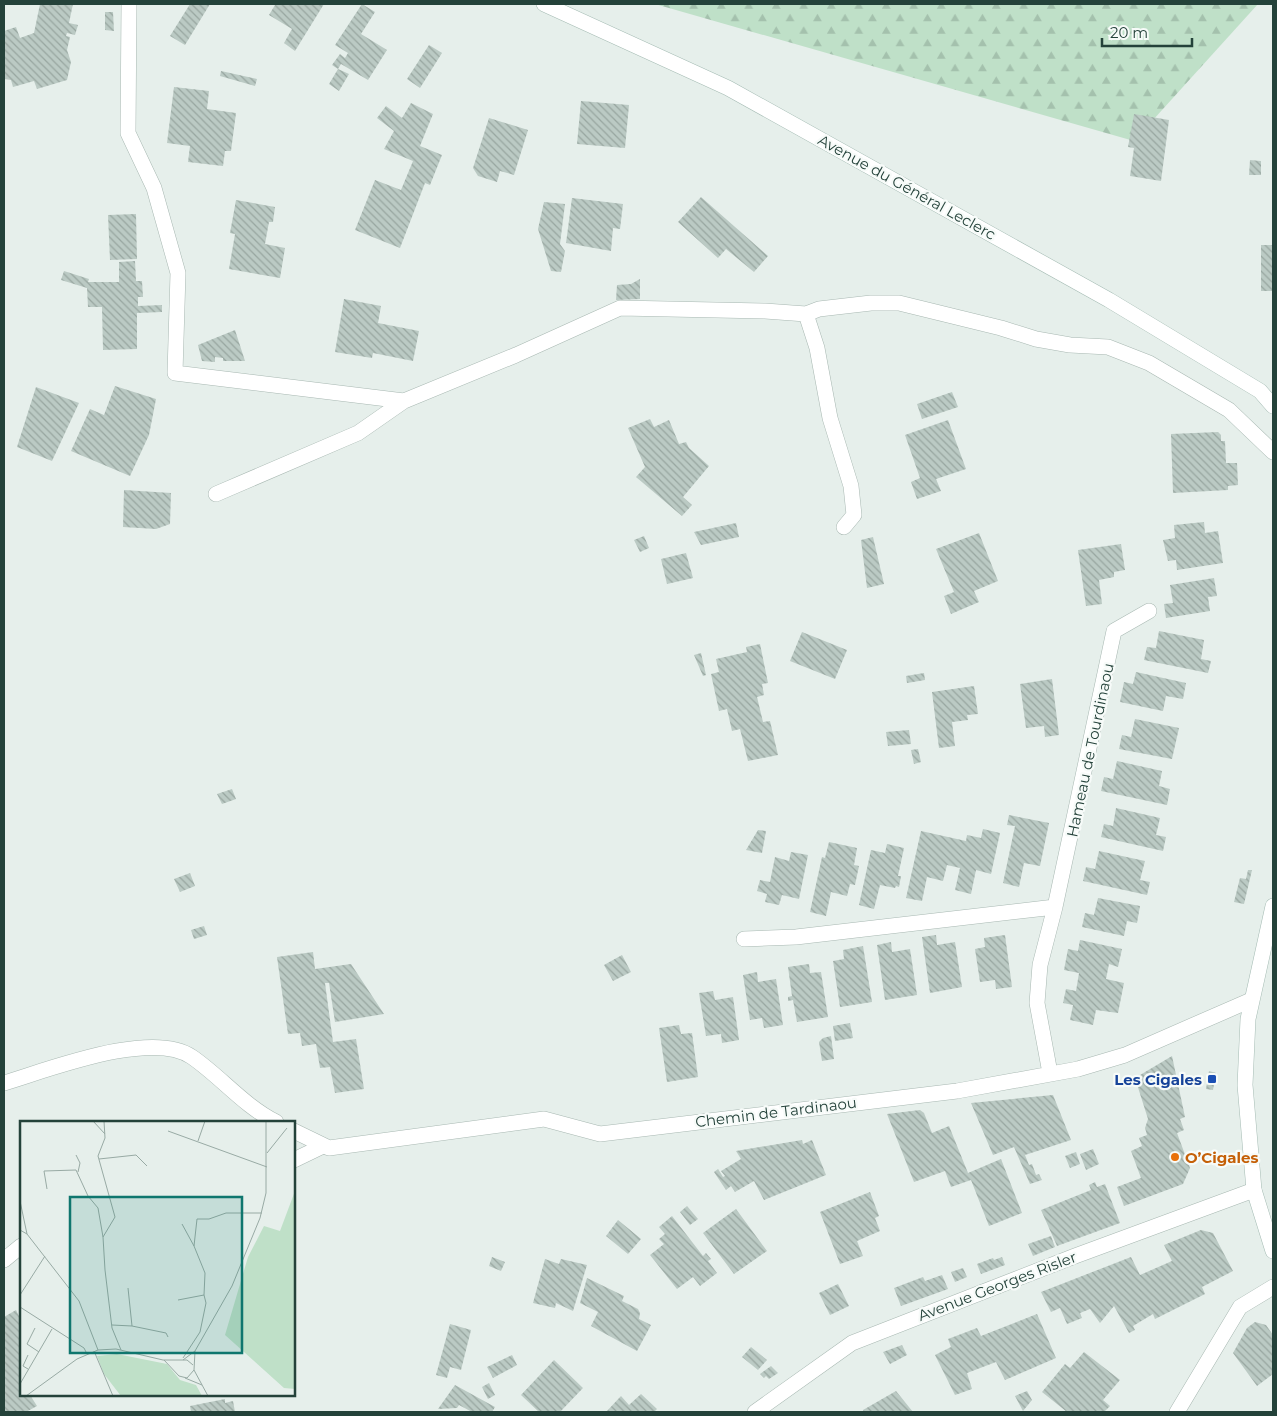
<svg xmlns="http://www.w3.org/2000/svg" width="1277" height="1416" font-family="Montserrat,sans-serif">
<defs>
<pattern id="forest-firs" width="22" height="20" patternUnits="userSpaceOnUse" patternTransform="scale(1.25)"><rect width="22" height="20" fill="#bfe0c8"/><path d="M5 1l3.5 6h-7zM16 11l3.5 6h-7z" fill="#a4c1ad"/></pattern>
<pattern id="building-back-hatch" width="6" height="6" patternUnits="userSpaceOnUse" patternTransform="scale(1.25)"><rect width="6" height="6" fill="#bbcac4"/><path d="M-1 5l2 2M0 0l6 6M5-1l2 2" fill="none" stroke="#98a6a0"/></pattern>
</defs>
<rect width="100%" height="100%" fill="#e6efeb"/>
<!-- forest -->
<path fill="url(#forest-firs)" d="M 655,4 L 1258,4 L 1134,141 Z"/>
<!-- building -->
<path fill="url(#building-back-hatch)" d="M 40,4 L 73,4 L 69,23 L 78,25 L 75,35 L 67,33 L 66,36 L 70,37 L 67,50 L 71,62 L 67,80 L 37,89 L 34,81 L 13,87 L 11,80 L 4,79 L 4,31 L 16,27 L 20,38 L 34,33 Z
M 190,4 L 210,4 L 185,45 L 170,36 Z
M 273,4 L 324,4 L 295,51 L 284,43 L 292,29 L 269,15 L 275,5 Z
M 362,4 L 375,12 L 361,34 L 387,50 L 368,80 L 341,64 L 338,69 L 332,65 L 340,54 L 345,58 L 348,53 L 335,45 Z
M 105,12 L 113,12 L 114,31 L 105,30 Z
M 429,45 L 442,53 L 420,88 L 407,79 Z
M 338,69 L 349,74 L 339,91 L 329,84 Z
M 221,71 L 257,79 L 255,86 L 220,76 Z
M 174,87 L 209,91 L 207,109 L 236,113 L 231,151 L 225,151 L 223,166 L 188,162 L 190,146 L 167,143 Z
M 581,101 L 629,105 L 625,148 L 577,144 Z
M 411,103 L 433,114 L 420,146 L 442,155 L 430,185 L 425,183 L 400,248 L 355,230 L 375,180 L 401,190 L 413,161 L 384,149 L 394,131 L 377,118 L 386,106 L 402,118 Z
M 1134,114 L 1169,120 L 1161,181 L 1130,176 L 1134,148 L 1128,147 Z
M 489,118 L 528,130 L 514,175 L 500,171 L 497,182 L 478,176 L 473,168 Z
M 1250,160 L 1261,161 L 1261,175 L 1249,175 Z
M 701,197 L 768,256 L 754,272 L 726,249 L 718,258 L 678,222 Z
M 572,198 L 623,204 L 620,229 L 613,228 L 611,251 L 566,243 Z
M 236,200 L 275,207 L 273,222 L 269,222 L 265,244 L 285,248 L 280,278 L 229,269 L 235,234 L 230,233 Z
M 544,202 L 565,204 L 560,244 L 565,251 L 561,272 L 551,271 L 538,229 Z
M 136,214 L 137,259 L 110,260 L 108,215 Z
M 1261,245 L 1273,245 L 1273,291 L 1261,291 Z
M 135,261 L 136,281 L 142,281 L 143,297 L 138,297 L 138,306 L 162,305 L 162,312 L 137,313 L 137,349 L 103,350 L 102,307 L 88,307 L 87,288 L 61,280 L 64,271 L 89,279 L 88,282 L 119,282 L 119,262 Z
M 640,279 L 640,299 L 616,300 L 617,285 L 631,284 Z
M 344,299 L 381,306 L 378,323 L 419,331 L 413,361 L 373,353 L 372,358 L 335,352 Z
M 235,330 L 245,361 L 223,361 L 223,358 L 215,357 L 215,362 L 202,361 L 198,345 Z
M 115,386 L 156,399 L 149,435 L 130,476 L 71,451 L 90,409 L 104,415 Z
M 36,387 L 79,403 L 52,461 L 17,447 Z
M 952,392 L 958,407 L 922,419 L 917,404 Z
M 650,419 L 654,427 L 669,420 L 679,444 L 686,442 L 689,448 L 709,466 L 683,497 L 692,505 L 682,516 L 636,477 L 645,467 L 628,428 Z
M 948,420 L 966,469 L 936,479 L 941,491 L 917,499 L 911,482 L 920,478 L 905,435 Z
M 1218,432 L 1221,435 L 1221,441 L 1225,441 L 1226,463 L 1237,463 L 1238,485 L 1228,486 L 1228,490 L 1173,493 L 1171,434 Z
M 124,490 L 171,493 L 170,524 L 156,529 L 123,527 Z
M 1204,522 L 1205,533 L 1218,531 L 1223,563 L 1177,570 L 1176,560 L 1168,561 L 1163,540 L 1175,538 L 1174,525 Z
M 736,523 L 739,537 L 701,545 L 694,532 Z
M 979,533 L 998,581 L 974,591 L 979,602 L 951,614 L 944,596 L 954,592 L 936,549 Z
M 644,536 L 649,548 L 640,552 L 634,540 Z
M 873,537 L 884,584 L 867,588 L 861,540 Z
M 1121,544 L 1125,570 L 1114,572 L 1114,577 L 1099,580 L 1102,604 L 1086,606 L 1078,550 Z
M 686,553 L 693,578 L 667,584 L 661,559 Z
M 1214,578 L 1217,596 L 1208,597 L 1210,611 L 1166,618 L 1164,604 L 1173,603 L 1170,585 Z
M 1159,631 L 1204,640 L 1201,659 L 1211,661 L 1208,673 L 1144,660 L 1147,647 L 1156,648 Z
M 802,632 L 847,650 L 835,679 L 790,661 Z
M 760,644 L 768,683 L 762,684 L 764,695 L 757,697 L 763,722 L 770,721 L 778,755 L 748,761 L 740,729 L 732,731 L 727,709 L 719,711 L 711,674 L 719,672 L 716,659 L 747,652 L 746,647 Z
M 701,653 L 706,675 L 703,676 L 694,655 Z
M 1136,672 L 1186,683 L 1183,699 L 1166,696 L 1163,711 L 1120,702 L 1124,682 L 1133,684 Z
M 924,673 L 925,680 L 907,683 L 906,676 Z
M 1052,679 L 1059,735 L 1045,737 L 1044,726 L 1026,728 L 1020,684 Z
M 974,686 L 978,714 L 967,715 L 968,720 L 952,722 L 955,746 L 939,748 L 932,692 Z
M 1135,719 L 1179,728 L 1172,759 L 1119,749 L 1122,735 L 1131,737 Z
M 909,730 L 911,744 L 888,746 L 886,732 Z
M 918,749 L 921,762 L 914,764 L 911,750 Z
M 1117,761 L 1162,771 L 1159,786 L 1170,789 L 1167,805 L 1101,791 L 1104,777 L 1113,779 Z
M 232,789 L 236,799 L 222,804 L 217,794 Z
M 1116,808 L 1160,818 L 1156,835 L 1166,837 L 1163,851 L 1101,837 L 1104,824 L 1113,826 Z
M 1009,815 L 1049,823 L 1040,866 L 1024,863 L 1019,887 L 1003,883 L 1015,826 L 1007,825 Z
M 983,829 L 1000,833 L 991,874 L 976,870 L 971,894 L 955,890 L 960,868 L 947,865 L 943,881 L 927,877 L 922,901 L 906,898 L 921,831 L 966,841 L 967,835 L 981,838 Z
M 758,830 L 766,831 L 762,853 L 746,850 Z
M 829,842 L 857,848 L 854,865 L 859,866 L 855,885 L 850,884 L 847,896 L 831,892 L 826,916 L 810,912 L 822,857 L 825,858 Z
M 887,844 L 904,848 L 898,876 L 901,876 L 899,887 L 896,886 L 895,888 L 880,885 L 874,909 L 859,905 L 871,850 L 885,853 Z
M 1099,851 L 1145,861 L 1140,880 L 1150,882 L 1147,895 L 1083,881 L 1086,867 L 1095,869 Z
M 791,852 L 808,855 L 799,899 L 782,895 L 779,905 L 765,902 L 767,894 L 757,891 L 760,880 L 770,882 L 775,857 L 789,861 Z
M 1248,870 L 1252,870 L 1244,904 L 1234,902 L 1240,878 L 1246,879 Z
M 190,873 L 195,886 L 180,892 L 174,879 Z
M 1098,898 L 1140,906 L 1137,923 L 1127,921 L 1124,936 L 1082,927 L 1085,913 L 1094,915 Z
M 204,926 L 207,935 L 194,939 L 191,930 Z
M 936,935 L 937,945 L 955,942 L 962,987 L 930,993 L 922,937 Z
M 1005,935 L 1012,987 L 996,989 L 995,980 L 980,982 L 975,949 L 985,947 L 984,938 Z
M 1080,940 L 1122,949 L 1118,967 L 1109,964 L 1106,979 L 1124,983 L 1118,1013 L 1096,1010 L 1093,1025 L 1070,1020 L 1073,1005 L 1063,1003 L 1066,989 L 1076,991 L 1079,973 L 1064,970 L 1068,949 L 1078,951 Z
M 891,942 L 892,952 L 910,949 L 917,995 L 885,1000 L 877,945 Z
M 863,946 L 872,1002 L 840,1007 L 833,961 L 844,959 L 843,950 Z
M 313,952 L 315,969 L 351,964 L 384,1014 L 335,1022 L 329,983 L 325,983 L 333,1042 L 356,1039 L 364,1089 L 335,1093 L 330,1067 L 320,1068 L 316,1044 L 302,1046 L 300,1033 L 288,1034 L 277,957 Z
M 622,955 L 631,972 L 613,981 L 604,965 Z
M 809,964 L 810,973 L 821,972 L 828,1017 L 797,1022 L 793,1000 L 788,1001 L 788,997 L 792,996 L 788,967 Z
M 757,972 L 758,982 L 776,979 L 783,1025 L 764,1028 L 762,1018 L 750,1020 L 743,975 Z
M 713,991 L 715,1000 L 733,997 L 739,1040 L 722,1043 L 721,1034 L 706,1036 L 699,993 Z
M 850,1023 L 853,1038 L 835,1041 L 833,1026 Z
M 679,1025 L 681,1034 L 692,1033 L 698,1077 L 667,1082 L 659,1028 Z
M 831,1036 L 834,1059 L 822,1061 L 819,1042 L 823,1038 Z
M 1172,1056 L 1185,1117 L 1180,1119 L 1184,1130 L 1177,1133 L 1190,1168 L 1183,1184 L 1124,1206 L 1117,1187 L 1141,1178 L 1131,1151 L 1142,1146 L 1139,1138 L 1147,1135 L 1145,1128 L 1148,1119 L 1135,1078 Z
M 1209,1071 L 1216,1073 L 1213,1090 L 1206,1089 Z
M 1053,1095 L 1071,1140 L 1025,1155 L 1029,1165 L 1032,1164 L 1036,1175 L 1039,1174 L 1042,1180 L 1030,1184 L 1014,1147 L 993,1155 L 971,1103 Z
M 920,1110 L 924,1113 L 932,1133 L 949,1126 L 968,1173 L 1001,1159 L 1022,1213 L 989,1226 L 971,1180 L 951,1187 L 945,1171 L 914,1182 L 887,1114 Z
M 802,1140 L 803,1144 L 812,1140 L 826,1175 L 764,1200 L 754,1181 L 735,1192 L 731,1186 L 726,1190 L 714,1172 L 718,1169 L 723,1177 L 725,1176 L 721,1171 L 741,1159 L 736,1151 Z
M 1093,1149 L 1099,1164 L 1086,1170 L 1080,1154 Z
M 1076,1152 L 1080,1164 L 1070,1168 L 1065,1156 Z
M 1095,1182 L 1097,1187 L 1105,1184 L 1120,1223 L 1057,1246 L 1041,1210 L 1091,1190 L 1089,1185 Z
M 870,1192 L 879,1216 L 875,1218 L 880,1231 L 857,1241 L 863,1256 L 840,1264 L 820,1212 Z
M 687,1206 L 698,1219 L 690,1225 L 680,1212 Z
M 736,1209 L 767,1251 L 734,1274 L 703,1233 Z
M 672,1216 L 703,1256 L 706,1253 L 711,1259 L 708,1261 L 717,1273 L 700,1286 L 693,1277 L 677,1289 L 650,1255 L 664,1244 L 659,1239 L 665,1234 L 659,1227 Z
M 618,1220 L 641,1239 L 628,1254 L 606,1236 Z
M 1201,1230 L 1213,1233 L 1233,1271 L 1202,1287 L 1205,1294 L 1155,1319 L 1153,1314 L 1133,1326 L 1135,1330 L 1129,1333 L 1114,1306 L 1100,1323 L 1090,1309 L 1080,1313 L 1082,1318 L 1067,1324 L 1060,1308 L 1051,1312 L 1041,1292 L 1131,1257 L 1140,1275 L 1172,1261 L 1164,1245 Z
M 1051,1236 L 1055,1247 L 1033,1256 L 1028,1244 Z
M 492,1257 L 505,1262 L 501,1271 L 489,1266 Z
M 1002,1257 L 1005,1265 L 981,1274 L 977,1264 L 993,1258 L 994,1260 Z
M 545,1259 L 559,1264 L 561,1259 L 587,1265 L 573,1311 L 556,1303 L 555,1308 L 533,1303 Z
M 963,1268 L 967,1277 L 955,1282 L 951,1272 Z
M 942,1275 L 948,1289 L 901,1306 L 894,1288 L 923,1277 L 925,1281 Z
M 587,1278 L 624,1296 L 622,1301 L 638,1309 L 640,1313 L 639,1319 L 651,1325 L 637,1351 L 591,1326 L 598,1312 L 580,1303 Z
M 838,1284 L 849,1306 L 830,1315 L 819,1293 Z
M 16,1310 L 21,1320 L 21,1327 L 19,1329 L 21,1333 L 21,1395 L 30,1395 L 37,1406 L 26,1412 L 4,1412 L 4,1317 Z
M 1037,1314 L 1056,1358 L 1005,1380 L 996,1362 L 967,1373 L 972,1389 L 955,1395 L 935,1355 L 951,1347 L 948,1339 L 977,1328 L 981,1336 Z
M 1255,1322 L 1266,1325 L 1273,1335 L 1273,1374 L 1257,1386 L 1233,1353 L 1247,1328 Z
M 450,1324 L 471,1330 L 461,1370 L 450,1367 L 447,1378 L 436,1375 Z
M 902,1345 L 907,1355 L 890,1364 L 883,1352 Z
M 751,1347 L 767,1360 L 758,1370 L 742,1357 Z
M 1084,1352 L 1120,1380 L 1103,1400 L 1110,1406 L 1104,1412 L 1067,1412 L 1042,1392 L 1065,1364 L 1070,1368 Z
M 512,1355 L 517,1365 L 493,1378 L 487,1367 Z
M 554,1360 L 583,1388 L 560,1412 L 539,1412 L 521,1395 Z
M 771,1366 L 778,1373 L 769,1379 L 766,1376 L 764,1378 L 760,1374 Z
M 489,1383 L 495,1395 L 488,1399 L 482,1387 Z
M 455,1385 L 495,1407 L 492,1412 L 472,1412 L 459,1405 L 457,1408 L 438,1409 Z
M 896,1391 L 913,1412 L 864,1412 L 863,1410 Z
M 1027,1391 L 1032,1400 L 1023,1411 L 1015,1396 Z
M 641,1394 L 657,1409 L 654,1412 L 606,1412 L 621,1396 L 629,1405 Z
M 225,1399 L 225,1403 L 233,1401 L 235,1412 L 191,1412 L 190,1406 Z"/>
<g fill="none" stroke-linecap="round" stroke-linejoin="round">
<!-- service casing -->
<g stroke="#a8b8b2" stroke-width="16">
<path id="service" d="M 294,1160 L 323,1146
M 4,1260 L 21,1246"/>
</g>
<!-- minor casing -->
<g stroke="#a8b8b2" stroke-width="16">
<path id="minor" d="M 129,4 L 128,133 L 154,188 L 178,273 L 175,373 L 404,401 L 516,355 L 620,308 L 765,311 L 806,314
M 216,494 L 358,433 L 404,401
M 844,527 L 854,515 L 851,486 L 830,418 L 817,348 L 806,314 L 819,309 L 871,303 L 899,303 L 1001,328 L 1036,339 L 1070,345 L 1108,347 L 1149,363 L 1229,410 L 1273,452
M 1055,907 L 1114,631 L 1149,611
M 744,939 L 796,937 L 1055,907 L 1040,965 L 1037,1003 L 1050,1073
M 4,1083 C 48,1070 152,1029 192,1057 C 221,1077 244,1106 276,1122
M 294,1131 L 329,1148 L 544,1119 L 600,1134 L 957,1091 L 1078,1069 L 1125,1055 L 1251,1000
M 755,1412 L 852,1343 L 1075,1256 L 1254,1190
M 1177,1412 L 1240,1307 L 1273,1287"/>
</g>
<!-- secondary casing -->
<g stroke="#a4bbb3" stroke-width="16">
<path id="secondary" d="M 544,4 L 728,88 L 1109,300 L 1260,391 L 1273,406
M 1273,906 L 1248,1019 L 1245,1085 L 1254,1190 L 1273,1251"/>
</g>
<!-- service -->
<use href="#service" stroke="#fff" stroke-width="15"/>
<!-- minor -->
<use href="#minor" stroke="#fff" stroke-width="15"/>
<!-- secondary -->
<use href="#secondary" stroke="#fff" stroke-width="15"/>
</g>
<!-- markers -->
<rect fill="#1a4fb4" stroke="#f7fbf9" stroke-width="2" x="1207" y="1074" width="10" height="10" rx="2.5"/>
<circle fill="#e8710a" stroke="#f7fbf9" stroke-width="2" cx="1175" cy="1157" r="5"/>
<g text-anchor="middle" dominant-baseline="central" stroke-width="4.5" stroke-linejoin="round" paint-order="stroke">
<!-- street labels -->
<g font-size="15" fill="#24423a" stroke="#f7fbf9">
<text transform="translate(907 187) rotate(29)">Avenue du Général Leclerc</text>
<text transform="translate(1090 750) rotate(-78)">Hameau de Tourdinaou</text>
<text transform="translate(776 1112) rotate(-7)">Chemin de Tardinaou</text>
<text transform="translate(997 1286) rotate(-21)">Avenue Georges Risler</text>
</g>
<!-- transit labels -->
<g font-size="15" font-weight="bold" fill="#164399" stroke="#f7fbf9" text-anchor="end">
<text x="1202" y="1079">Les Cigales</text>
</g>
<!-- food labels -->
<g font-size="15" font-weight="bold" fill="#c56008" stroke="#f7fbf9" text-anchor="start">
<text x="1185" y="1157">O’Cigales</text>
</g>
</g>
<!-- overview -->
<g transform="translate(20 1121)">
<rect width="275" height="275" fill="#e6efeb"/>
<path d="M 275,70 L 275,268 L 264,267 L 205,214 L 228,136 L 244,105 L 260,110 Z" fill="#bfe0c8"/>
<path d="M 97,233 L 147,243 L 160,259 L 176,264 L 182,275 L 101,275 L 84,253 L 77,235 Z" fill="#bfe0c8"/>
<path fill="none" stroke="#98aaa4" stroke-width="1" d="M 73,0 L 85,13M 84,0 L 85,17 L 78,35 L 95,96 L 83,116 L 85,149 L 92,207 L 101,229M 148,10 L 247,46M 178,20 L 185,0M 247,32 L 267,7M 56,34 L 60,42 L 58,51M 79,38 L 116,34 L 127,45M 27,68 L 24,50 L 56,49 L 68,75 L 78,87 L 83,116M 0,80 L 7,113M 162,103 L 174,125M 0,109 L 7,113 L 59,180 L 78,229M 0,174 L 25,135M 184,174 L 185,152 L 174,125 L 177,98 L 189,98 L 206,92 L 242,92M 158,179 L 184,174 L 186,182 L 180,211 L 163,237M 0,186 L 64,227 L 67,233M 92,204 L 112,205 L 108,167M 112,205 L 146,212 L 148,216M 15,207 L 7,223 L 19,231M 74,230 L 93,275M 8,234 L 3,245 L 8,248M 144,239 L 159,255 L 167,257 L 174,249 L 175,230M 163,239 L 175,230 L 212,165 L 240,97 L 246,72 L 246,0M 174,249 L 188,275M 165,257 L 182,264M 0,263 L 32,208M 6,275 L 57,238 L 78,229 L 96,228 L 143,239 L 167,239 L 173,244"/>
<path fill="#0f766e" fill-opacity="0.15" stroke="#0f766e" stroke-width="2.5" d="M 50,76 L 222,76 L 222,232 L 50,232 Z"/>
<rect width="275" height="275" fill="none" stroke="#24423a" stroke-width="2.5"/>
</g>
<!-- border -->
<rect width="1277" height="1416" fill="none" stroke="#24423a" stroke-width="10"/>
<!-- scale -->
<path d="M1102 38v8h90v-8" fill="none" stroke="#24423a" stroke-width="2.5"/>
<text x="1110" y="38" font-size="15" fill="#24423a" stroke="#f7fbf9" stroke-width="4" paint-order="stroke">20 m</text>
</svg>
